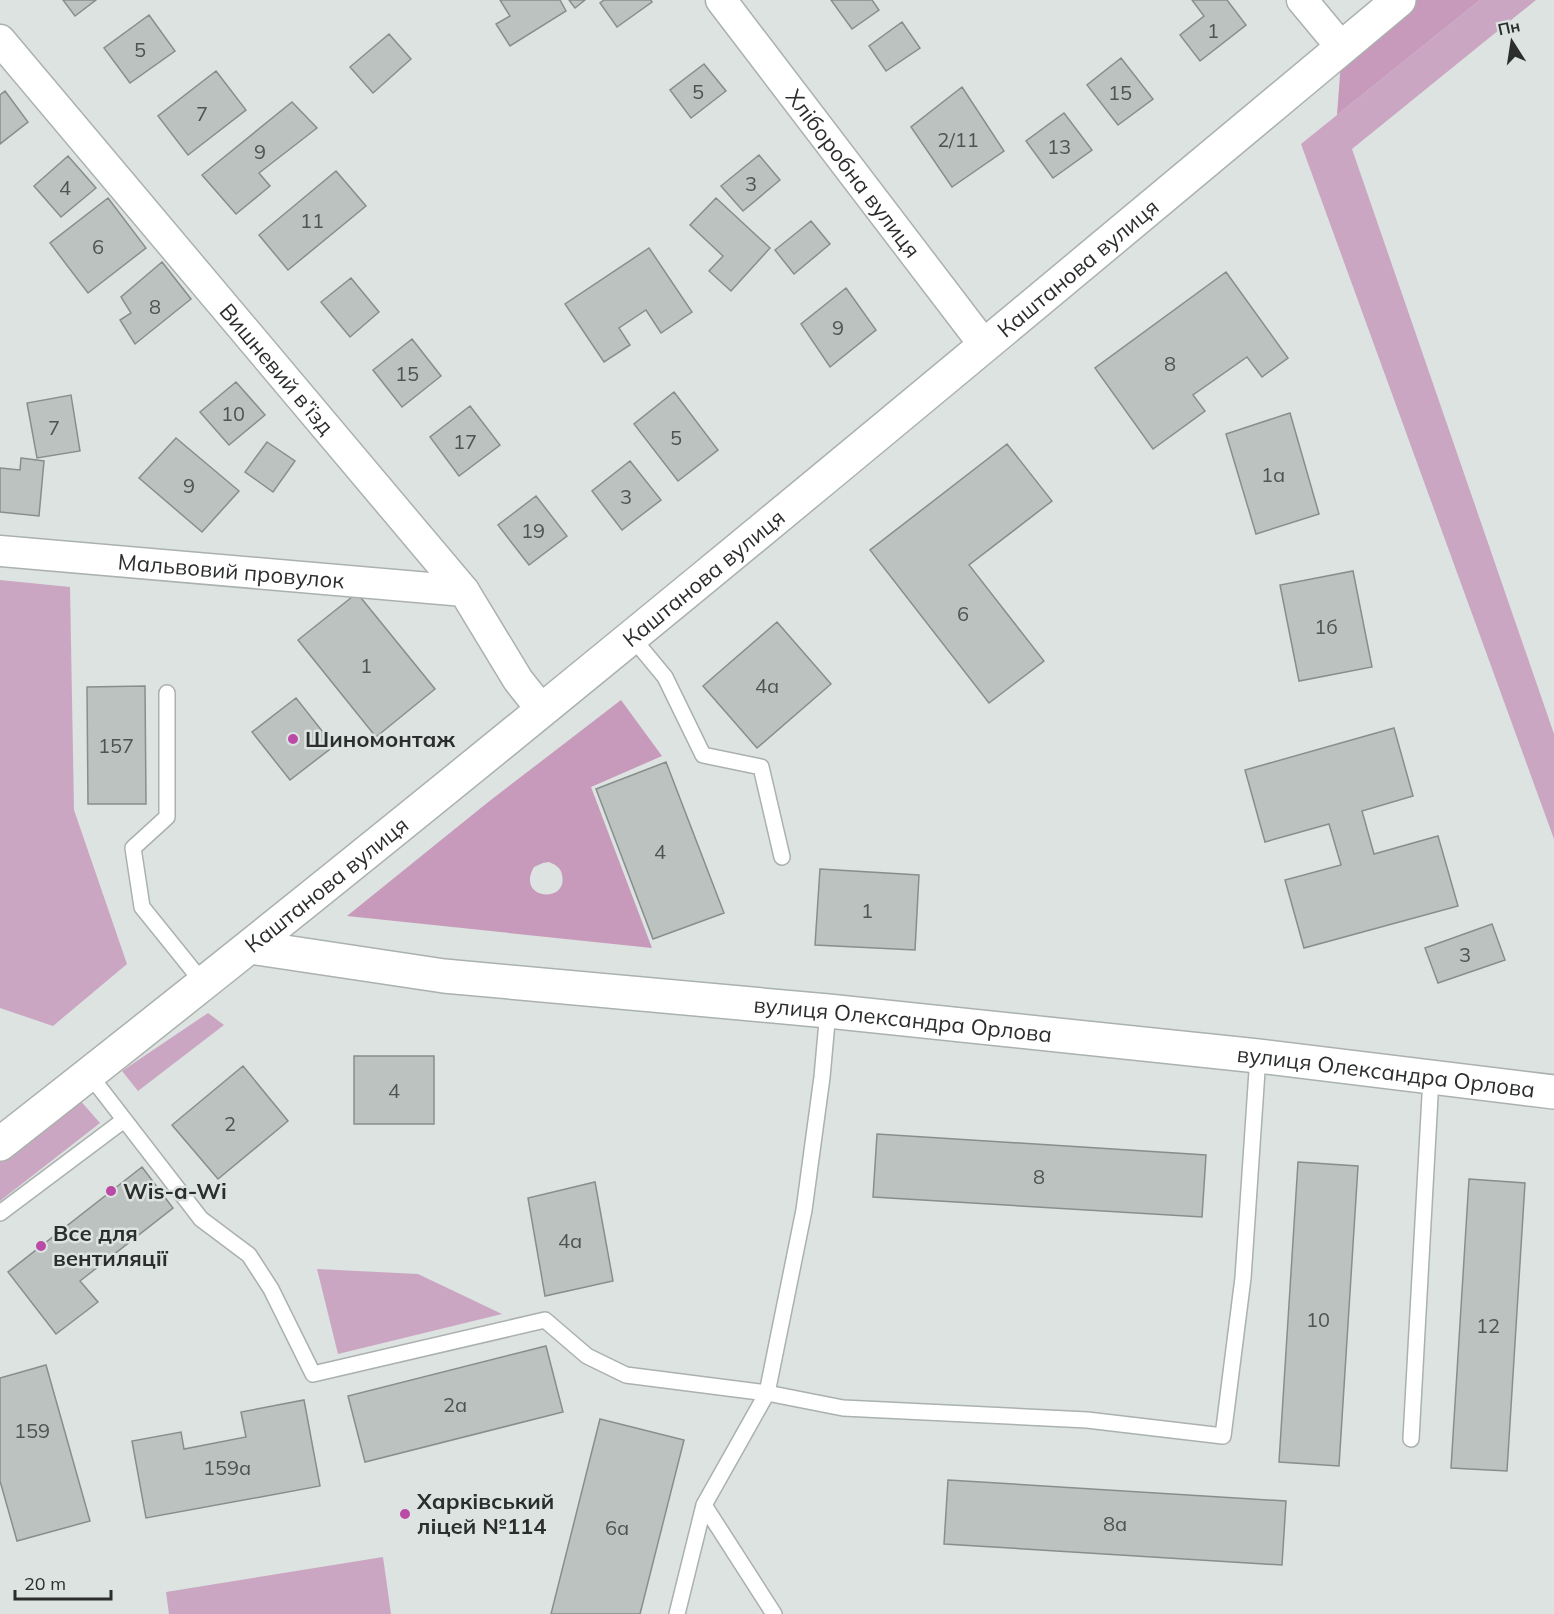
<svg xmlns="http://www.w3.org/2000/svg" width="1554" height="1614" font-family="Mulish,sans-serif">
<rect width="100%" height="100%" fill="#dce3e0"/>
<!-- green -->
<path fill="#cba6c2" d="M 1480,0 L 1536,0 L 1352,149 L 1554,734 L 1554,839 L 1301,144 Z
M 0,580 L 70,587 L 74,810 L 127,964 L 53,1026 L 0,1008 Z
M 208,1013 L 224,1025 L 138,1091 L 122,1071 Z
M 78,1098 L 100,1123 L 0,1201 L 0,1162 Z
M 317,1269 L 418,1274 L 502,1314 L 338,1354 Z
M 383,1557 L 391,1614 L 169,1614 L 166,1592 Z"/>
<!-- forest -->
<path fill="#c79abb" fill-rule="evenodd" d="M 1402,0 L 1480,0 L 1337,115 L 1342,48 Z
M 621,700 L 662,756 L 591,787 L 652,948 L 347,916 L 487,803 ZM 549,862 C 556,865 561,868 562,875 C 569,904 515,900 534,867 L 543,863 Z"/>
<!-- building -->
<path fill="#bbc2c0" stroke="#888e8c" stroke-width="1.5" d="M 63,0 L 96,0 L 75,16 Z
M 500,0 L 560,0 L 566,11 L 510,46 L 496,24 L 510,16 Z
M 569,0 L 585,0 L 575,8 Z
M 604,0 L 651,0 L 652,2 L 617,27 L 600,3 Z
M 831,0 L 872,0 L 879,10 L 852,29 Z
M 1192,0 L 1227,0 L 1246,25 L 1200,61 L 1180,35 L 1204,16 Z
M 149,15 L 175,51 L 130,83 L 104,48 Z
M 902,22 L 920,48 L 886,71 L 869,46 Z
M 389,34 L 411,59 L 373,93 L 350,67 Z
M 1121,58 L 1153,99 L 1118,125 L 1087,85 Z
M 704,64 L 726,91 L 691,118 L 670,90 Z
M 216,71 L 246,110 L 188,155 L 158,116 Z
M 962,87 L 1004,151 L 952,187 L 911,127 Z
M 5,91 L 28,122 L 0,144 L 0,95 Z
M 292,102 L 317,128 L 259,173 L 270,186 L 236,214 L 202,175 Z
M 1064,113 L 1092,150 L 1053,178 L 1026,141 Z
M 759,155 L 780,180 L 743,211 L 721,186 Z
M 68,156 L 96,188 L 61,217 L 34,186 Z
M 336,171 L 366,206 L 288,270 L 259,235 Z
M 108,198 L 146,248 L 88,293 L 50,243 Z
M 716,198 L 770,248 L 731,291 L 709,271 L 723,256 L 690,225 Z
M 811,221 L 830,244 L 794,274 L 775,250 Z
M 649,248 L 692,312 L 661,333 L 646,310 L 619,328 L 630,345 L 604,362 L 565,304 Z
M 162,262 L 191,299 L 135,344 L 120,320 L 131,313 L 121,297 Z
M 1226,272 L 1288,358 L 1262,377 L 1247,357 L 1193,395 L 1205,411 L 1153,449 L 1095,368 Z
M 351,278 L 379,312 L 350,337 L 321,302 Z
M 846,288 L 876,330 L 830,367 L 801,324 Z
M 412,339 L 441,376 L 402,407 L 373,370 Z
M 236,382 L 265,415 L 229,445 L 200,412 Z
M 674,392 L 718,450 L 678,481 L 634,424 Z
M 71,395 L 80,451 L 37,458 L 27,403 Z
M 470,406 L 500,445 L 459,476 L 430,437 Z
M 1290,413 L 1319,514 L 1256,534 L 1226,434 Z
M 176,438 L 239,491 L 202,532 L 139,478 Z
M 267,442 L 295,461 L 273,492 L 245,472 Z
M 1007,444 L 1052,501 L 969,565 L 1044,661 L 989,703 L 870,550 Z
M 21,458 L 44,461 L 39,516 L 0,512 L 0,468 L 20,470 Z
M 630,461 L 661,500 L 622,530 L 592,491 Z
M 536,496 L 567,536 L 529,565 L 498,525 Z
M 1353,571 L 1372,667 L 1299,681 L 1280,585 Z
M 357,593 L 435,689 L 376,737 L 298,640 Z
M 777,622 L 831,684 L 757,748 L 703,686 Z
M 145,686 L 146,804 L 88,804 L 87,687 Z
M 296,698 L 334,746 L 290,780 L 252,732 Z
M 1394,728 L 1413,796 L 1362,811 L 1374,854 L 1438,836 L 1458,906 L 1304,948 L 1285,880 L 1341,865 L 1329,824 L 1265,842 L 1245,770 Z
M 666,762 L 724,913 L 653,939 L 596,789 Z
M 820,869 L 919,875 L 915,950 L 815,945 Z
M 1492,924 L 1505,960 L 1438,983 L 1425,948 Z
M 354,1056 L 434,1056 L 434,1124 L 354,1124 Z
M 243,1066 L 288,1121 L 218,1179 L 172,1125 Z
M 877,1134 L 1206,1155 L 1202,1217 L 873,1197 Z
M 1298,1162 L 1358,1166 L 1339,1466 L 1279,1462 Z
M 142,1167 L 173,1208 L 80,1281 L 98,1302 L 56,1334 L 8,1272 Z
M 1469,1179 L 1525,1183 L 1507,1471 L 1451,1468 Z
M 595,1182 L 613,1281 L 545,1296 L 528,1198 Z
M 546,1346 L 563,1412 L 365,1462 L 348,1396 Z
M 46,1365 L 90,1521 L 17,1541 L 0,1481 L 0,1378 Z
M 304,1400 L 320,1486 L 146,1518 L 132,1441 L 181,1432 L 184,1449 L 246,1437 L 241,1412 Z
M 600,1419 L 684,1440 L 640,1614 L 551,1614 Z
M 948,1480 L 1286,1501 L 1282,1565 L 944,1544 Z"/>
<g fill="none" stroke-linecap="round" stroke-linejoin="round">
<!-- service casing -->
<g stroke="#aab1ae" stroke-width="18">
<path id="service" d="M 631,636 L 665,677 L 703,755 L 761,767 L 782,857
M 167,693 L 167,817 L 133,848 L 142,907 L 204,984
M 89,1074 L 201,1219 L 249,1255 L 271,1289 L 313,1374 L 545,1320 L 587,1356 L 626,1375 L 767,1393 L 843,1408 L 1087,1420 L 1223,1436 L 1243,1278 L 1258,1056
M 0,1213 L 124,1120
M 1411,1439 L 1431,1078
M 677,1614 L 704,1505
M 774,1614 L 704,1505 L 767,1393 L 804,1210 L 822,1077 L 828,1011"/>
</g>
<!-- minor casing -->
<g stroke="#aab1ae" stroke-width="33">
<g id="minor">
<path id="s1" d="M 721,0 L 985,346"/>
<path d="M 1302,0 L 1342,48"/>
<path id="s2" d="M 0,40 L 464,591 L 518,680 L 541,709"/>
<path id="s3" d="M 0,551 L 464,591"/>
</g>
</g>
<!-- tertiary casing -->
<g stroke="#aab1ae" stroke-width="36">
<g id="tertiary">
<path id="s4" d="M 251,947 L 444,976 L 828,1011 L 1258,1056 L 1554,1092"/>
<path id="s5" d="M 0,1144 C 474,773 937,386 1399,0"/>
</g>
</g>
<!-- service -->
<use href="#service" stroke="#fff" stroke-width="15"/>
<!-- minor -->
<use href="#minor" stroke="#fff" stroke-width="30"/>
<!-- tertiary -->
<use href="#tertiary" stroke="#fff" stroke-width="33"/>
</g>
<!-- markers -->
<g fill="#bb4aa6" stroke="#dce3e0" stroke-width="2">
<circle cx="293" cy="739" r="6"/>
<circle cx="111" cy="1191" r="6"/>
<circle cx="41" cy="1246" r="6"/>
<circle cx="405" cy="1514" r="6"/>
</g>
<g text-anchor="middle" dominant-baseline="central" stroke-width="5" stroke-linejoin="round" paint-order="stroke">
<!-- number labels -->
<g font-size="20" fill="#4f5352">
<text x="1213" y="30">1</text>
<text x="140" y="49">5</text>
<text x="698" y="91">5</text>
<text x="1120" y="92">15</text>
<text x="202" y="113">7</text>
<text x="958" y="139">2/11</text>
<text x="1059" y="146">13</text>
<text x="260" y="151">9</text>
<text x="751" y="183">3</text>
<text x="65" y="187">4</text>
<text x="312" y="220">11</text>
<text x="98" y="246">6</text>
<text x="155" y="306">8</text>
<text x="838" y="327">9</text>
<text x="1170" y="363">8</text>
<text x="407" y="373">15</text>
<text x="233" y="413">10</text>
<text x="54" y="427">7</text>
<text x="676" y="437">5</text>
<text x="465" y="441">17</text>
<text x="1273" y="474">1а</text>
<text x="189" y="485">9</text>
<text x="626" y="496">3</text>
<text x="533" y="530">19</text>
<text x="963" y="613">6</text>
<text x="1326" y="626">1б</text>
<text x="366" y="665">1</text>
<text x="767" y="685">4а</text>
<text x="116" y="745">157</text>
<text x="660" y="851">4</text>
<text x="867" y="910">1</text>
<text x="1465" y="954">3</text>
<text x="394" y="1090">4</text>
<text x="230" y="1123">2</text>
<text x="1039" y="1176">8</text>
<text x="570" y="1240">4а</text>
<text x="1318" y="1319">10</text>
<text x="1488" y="1325">12</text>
<text x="455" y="1404">2а</text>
<text x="32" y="1430">159</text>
<text x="227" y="1467">159а</text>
<text x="1115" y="1523">8а</text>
<text x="617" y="1527">6а</text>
</g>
<!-- street labels -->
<g font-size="22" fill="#2b2e2d" stroke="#dce3e0">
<text stroke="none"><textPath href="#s1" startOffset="218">Хліборобна вулиця</textPath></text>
<text stroke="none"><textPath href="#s5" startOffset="1389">Каштанова вулиця</textPath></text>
<text stroke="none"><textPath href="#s2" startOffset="430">Вишневий в’їзд</textPath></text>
<text stroke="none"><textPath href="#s3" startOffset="232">Мальвовий провулок</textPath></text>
<text stroke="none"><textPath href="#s5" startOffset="903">Каштанова вулиця</textPath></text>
<text stroke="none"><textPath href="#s5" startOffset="417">Каштанова вулиця</textPath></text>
<text stroke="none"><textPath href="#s4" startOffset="656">вулиця Олександра Орлова</textPath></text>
<text stroke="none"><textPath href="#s4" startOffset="1142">вулиця Олександра Орлова</textPath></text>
</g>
<!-- poi labels -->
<g font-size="22" font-weight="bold" fill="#2b2e2d" stroke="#dce3e0" text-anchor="start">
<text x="305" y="739">Шиномонтаж</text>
<text x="123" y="1191">Wis-a-Wi</text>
<text x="53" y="1233">Все для<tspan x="53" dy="25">вентиляції</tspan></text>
<text x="417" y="1501">Харківський<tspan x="417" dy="25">ліцей №114</tspan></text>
</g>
</g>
<!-- north arrow -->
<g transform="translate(1512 42) rotate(348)" stroke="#dce3e0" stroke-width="4.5" paint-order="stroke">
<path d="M0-4.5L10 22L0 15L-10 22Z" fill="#2b2e2d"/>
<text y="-9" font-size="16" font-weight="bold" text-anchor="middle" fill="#2b2e2d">Пн</text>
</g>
<!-- scale -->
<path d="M15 1590v9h96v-9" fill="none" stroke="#2b2e2d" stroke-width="3"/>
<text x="24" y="1590" font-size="18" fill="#2b2e2d" stroke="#dce3e0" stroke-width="4.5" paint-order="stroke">20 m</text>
</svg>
